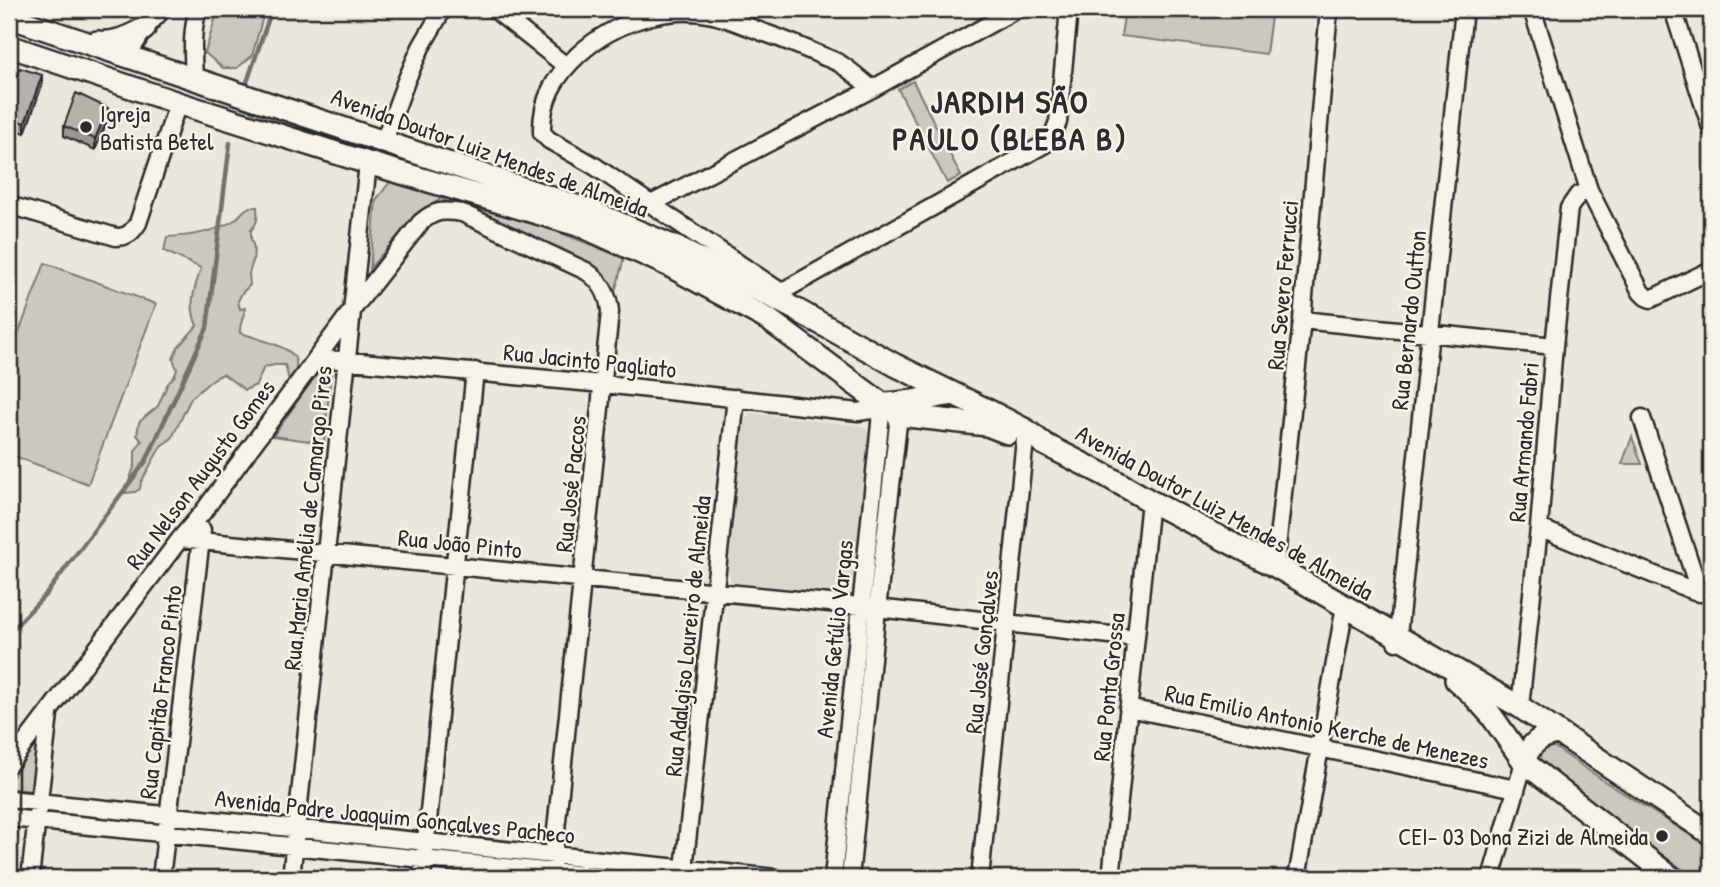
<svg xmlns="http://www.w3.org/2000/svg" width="1720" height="887" font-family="'Patrick Hand',sans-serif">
<rect width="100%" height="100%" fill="#ebe7dd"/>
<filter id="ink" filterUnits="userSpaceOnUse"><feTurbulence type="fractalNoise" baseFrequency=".0143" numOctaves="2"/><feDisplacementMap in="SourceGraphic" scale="14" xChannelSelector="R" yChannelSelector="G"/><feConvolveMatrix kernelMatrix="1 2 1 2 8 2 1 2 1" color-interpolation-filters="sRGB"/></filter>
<g filter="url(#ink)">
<!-- built -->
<path fill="#dbd7ce" d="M 750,413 L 861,426 L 866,429 L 868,434 L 852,587 L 843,593 L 731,582 L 728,568 L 742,432 L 743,422 Z"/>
<!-- green -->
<path fill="#cbc8bf" stroke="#7b7a75" stroke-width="2" d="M 218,9 L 265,9 L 252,56 L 237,68 L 223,68 L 205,53 Z
M 1125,9 L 1272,9 L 1266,54 L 1121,36 Z
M 913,81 L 961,176 L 947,183 L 898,89 Z
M 390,182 L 447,191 L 536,223 L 624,258 L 615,292 L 595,270 L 562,249 L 485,219 L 441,199 L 417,214 L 370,268 L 376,200 Z
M 250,207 L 257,207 C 258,217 258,223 251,230 L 251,238 L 254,248 L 253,261 L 249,273 L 250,285 L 242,293 L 238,301 L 240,309 L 245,308 C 244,318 239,324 240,333 C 252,336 262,340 274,344 C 292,351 301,356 294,378 L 289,380 L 285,365 L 275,365 L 264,367 L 256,385 L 245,390 L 223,374 L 213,379 L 191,398 L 172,438 L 161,446 L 141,482 L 140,489 L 135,492 L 125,493 L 135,464 L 135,451 L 142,441 L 137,435 L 139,422 L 158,406 L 167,385 L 175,375 L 177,369 L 173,359 L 178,347 L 197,326 C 188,304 194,290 201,268 L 164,251 L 167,237 C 190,236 212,233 233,221 C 240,217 242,210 250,207 Z
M 45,263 L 156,304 L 88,484 L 9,454 L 9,359 Z
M 319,371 L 331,372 L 324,443 L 273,436 Z
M 1632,437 L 1642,464 L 1622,464 Z
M 36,743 L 37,744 L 32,791 L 9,788 L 9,782 Z
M 1550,744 L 1607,783 L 1711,848 L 1711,878 L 1695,878 L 1596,808 L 1531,757 Z"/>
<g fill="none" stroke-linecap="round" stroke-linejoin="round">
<!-- stream -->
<path stroke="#72716c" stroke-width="4.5" d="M 246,85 L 272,9
M 9,633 L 47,593 L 146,461 L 207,328 L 230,143"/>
<!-- minor casing -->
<g stroke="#2b2b2b" stroke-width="21">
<path id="minor" d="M 494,9 L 566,66
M 1532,9 L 1589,190 L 1641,292 L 1646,297 L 1651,299 L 1711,270
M 1673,9 L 1711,128
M 127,57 L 144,29 L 163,9
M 194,80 C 193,55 191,32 198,9
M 384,141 L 406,81 L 421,47 L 443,9
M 651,204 L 872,89 L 1017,9
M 9,205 L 116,237 C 128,237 132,232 138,223 L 178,103
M 781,292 L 1045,144 L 1053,134 L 1058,122 L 1068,20 L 1065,9
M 786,298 L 781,292 L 593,165 L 549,140 L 542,133 C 541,99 555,76 579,54 C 613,23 667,4 713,15 C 731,19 750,28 768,34 C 785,40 802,47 818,54 C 826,58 835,60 842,65 C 853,72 862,81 872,89
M 1302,320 L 1554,346
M 317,358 L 603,384 L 858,412 L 871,410 L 882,404
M 1642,418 L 1700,593
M 1539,528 L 1689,589 L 1700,593 L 1711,592
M 180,539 L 860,606 L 1136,638
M 1275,566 L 1302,320 L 1329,9
M 1396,642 L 1398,636 L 1464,9
M 1520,707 L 1539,528 L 1554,346 L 1569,208 L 1578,195 L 1589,190
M 1128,708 L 1516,789
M 9,764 L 180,539 L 203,512 L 352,310 L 421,222 C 435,210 444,210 462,213 L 586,271 C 600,280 609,295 610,312 L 551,878
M 9,799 L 776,878
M 9,818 L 615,878
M 30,878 L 49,714
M 161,878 L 202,530
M 291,878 L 368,163
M 422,878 L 475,371
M 683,878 L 736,398
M 833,878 L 882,404
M 850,878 L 877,609 L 899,415
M 980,878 L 1026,430
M 1111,878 L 1150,501
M 1297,878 L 1345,606
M 1491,878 L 1524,762"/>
</g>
<!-- major casing -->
<g stroke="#2b2b2b" stroke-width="26">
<path id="major" d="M 9,17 L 588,210 L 679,249 L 795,309 L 895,365 L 989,411 L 1026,430 L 1044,444 L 1105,475 L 1150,501 L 1275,566 L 1520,707 L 1711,834
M 97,42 C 115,44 128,37 144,29
M 9,46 L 178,103 L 368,163 L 581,226 L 670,266 L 769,320 L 882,404 L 899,415 L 987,425 L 1008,433
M 882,404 C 906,404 930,397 954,394
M 1456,680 L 1472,694 L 1491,715 L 1524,762 L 1672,878
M 1524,762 C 1530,743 1540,736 1558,733"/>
</g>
<!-- minor -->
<use href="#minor" stroke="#f7f3e8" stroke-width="16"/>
<!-- major -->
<use href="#major" stroke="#f7f3e8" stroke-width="21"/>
</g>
<!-- wall -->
<path fill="#9c9993" stroke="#2b2b2b" stroke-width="2" d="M 42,85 L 25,133 L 9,128 L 9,97 Z
M 108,119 L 95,150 L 64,136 L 64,126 Z"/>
<!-- shaded-wall -->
<path fill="#7f7d78" stroke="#2b2b2b" stroke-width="2" d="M 15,65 L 15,75 L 9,93 L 9,82 Z
M 42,75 L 42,85 L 25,133 L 25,123 Z
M 108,108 L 108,119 L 95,150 L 95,139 Z"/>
<!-- building -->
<path fill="#b5b2ab" stroke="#2b2b2b" stroke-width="2" d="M 9,62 L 15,65 L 9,82 Z
M 20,68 L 42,75 L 25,123 L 9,118 L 9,97 Z
M 76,93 L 108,108 L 95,139 L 64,126 Z"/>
</g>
<!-- markers -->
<g fill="#2b2b2b" stroke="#f7f3e8" stroke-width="2.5">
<circle cx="86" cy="127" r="7"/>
<circle cx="1662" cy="836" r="7"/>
</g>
<g text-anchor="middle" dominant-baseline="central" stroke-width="5" stroke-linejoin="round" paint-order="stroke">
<!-- poi labels -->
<g font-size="24" fill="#2b2b2b" stroke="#f7f3e8" text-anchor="start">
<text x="100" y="113">Igreja<tspan x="100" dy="28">Batista Betel</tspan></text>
<text x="1648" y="836" text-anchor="end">CEI- 03 Dona Zizi de Almeida</text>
</g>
<!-- street labels -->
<g font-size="24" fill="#2b2b2b" stroke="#f7f3e8">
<text transform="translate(490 152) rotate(20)">Avenida Doutor Luiz Mendes de Almeida</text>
<text transform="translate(1282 285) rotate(-85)">Rua Severo Ferrucci</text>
<text transform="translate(1408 320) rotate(-84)">Rua Bernardo Outton</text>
<text transform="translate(590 360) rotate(6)">Rua Jacinto Pagliato</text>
<text transform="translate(1523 442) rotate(-85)">Rua Armando Fabri</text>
<text transform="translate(200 474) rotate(-53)">Rua Nelson Augusto Gomes</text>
<text transform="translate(570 484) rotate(-84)">Rua José Paccos</text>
<text transform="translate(1225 512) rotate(29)">Avenida Doutor Luiz Mendes de Almeida</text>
<text transform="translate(307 518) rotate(-84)">Rua Maria Amélia de Camargo Pires</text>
<text transform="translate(460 543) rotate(6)">Rua João Pinto</text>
<text transform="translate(687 636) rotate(-84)">Rua Adalgiso Loureiro de Almeida</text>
<text transform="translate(834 639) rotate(-84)">Avenida Getúlio Vargas</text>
<text transform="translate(981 652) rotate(-84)">Rua José Gonçalves</text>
<text transform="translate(1108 687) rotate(-84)">Rua Ponta Grossa</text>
<text transform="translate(160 692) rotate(-83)">Rua Capitão Franco Pinto</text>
<text transform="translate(1327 726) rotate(12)">Rua Emilio Antonio Kerche de Menezes</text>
<text transform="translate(395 816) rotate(6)">Avenida Padre Joaquim Gonçalves Pacheco</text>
</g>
<!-- district labels -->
<g font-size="32" font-weight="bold" letter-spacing="2" fill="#2b2b2b" stroke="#f7f3e8">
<text x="1010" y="101">JARDIM SÃO<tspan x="1010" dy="37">PAULO (BLEBA B)</tspan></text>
</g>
</g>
<!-- margin -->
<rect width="1720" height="887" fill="none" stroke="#f7f3e8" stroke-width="35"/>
<rect x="18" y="18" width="1685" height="852" fill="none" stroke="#2b2b2b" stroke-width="2.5" filter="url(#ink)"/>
</svg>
